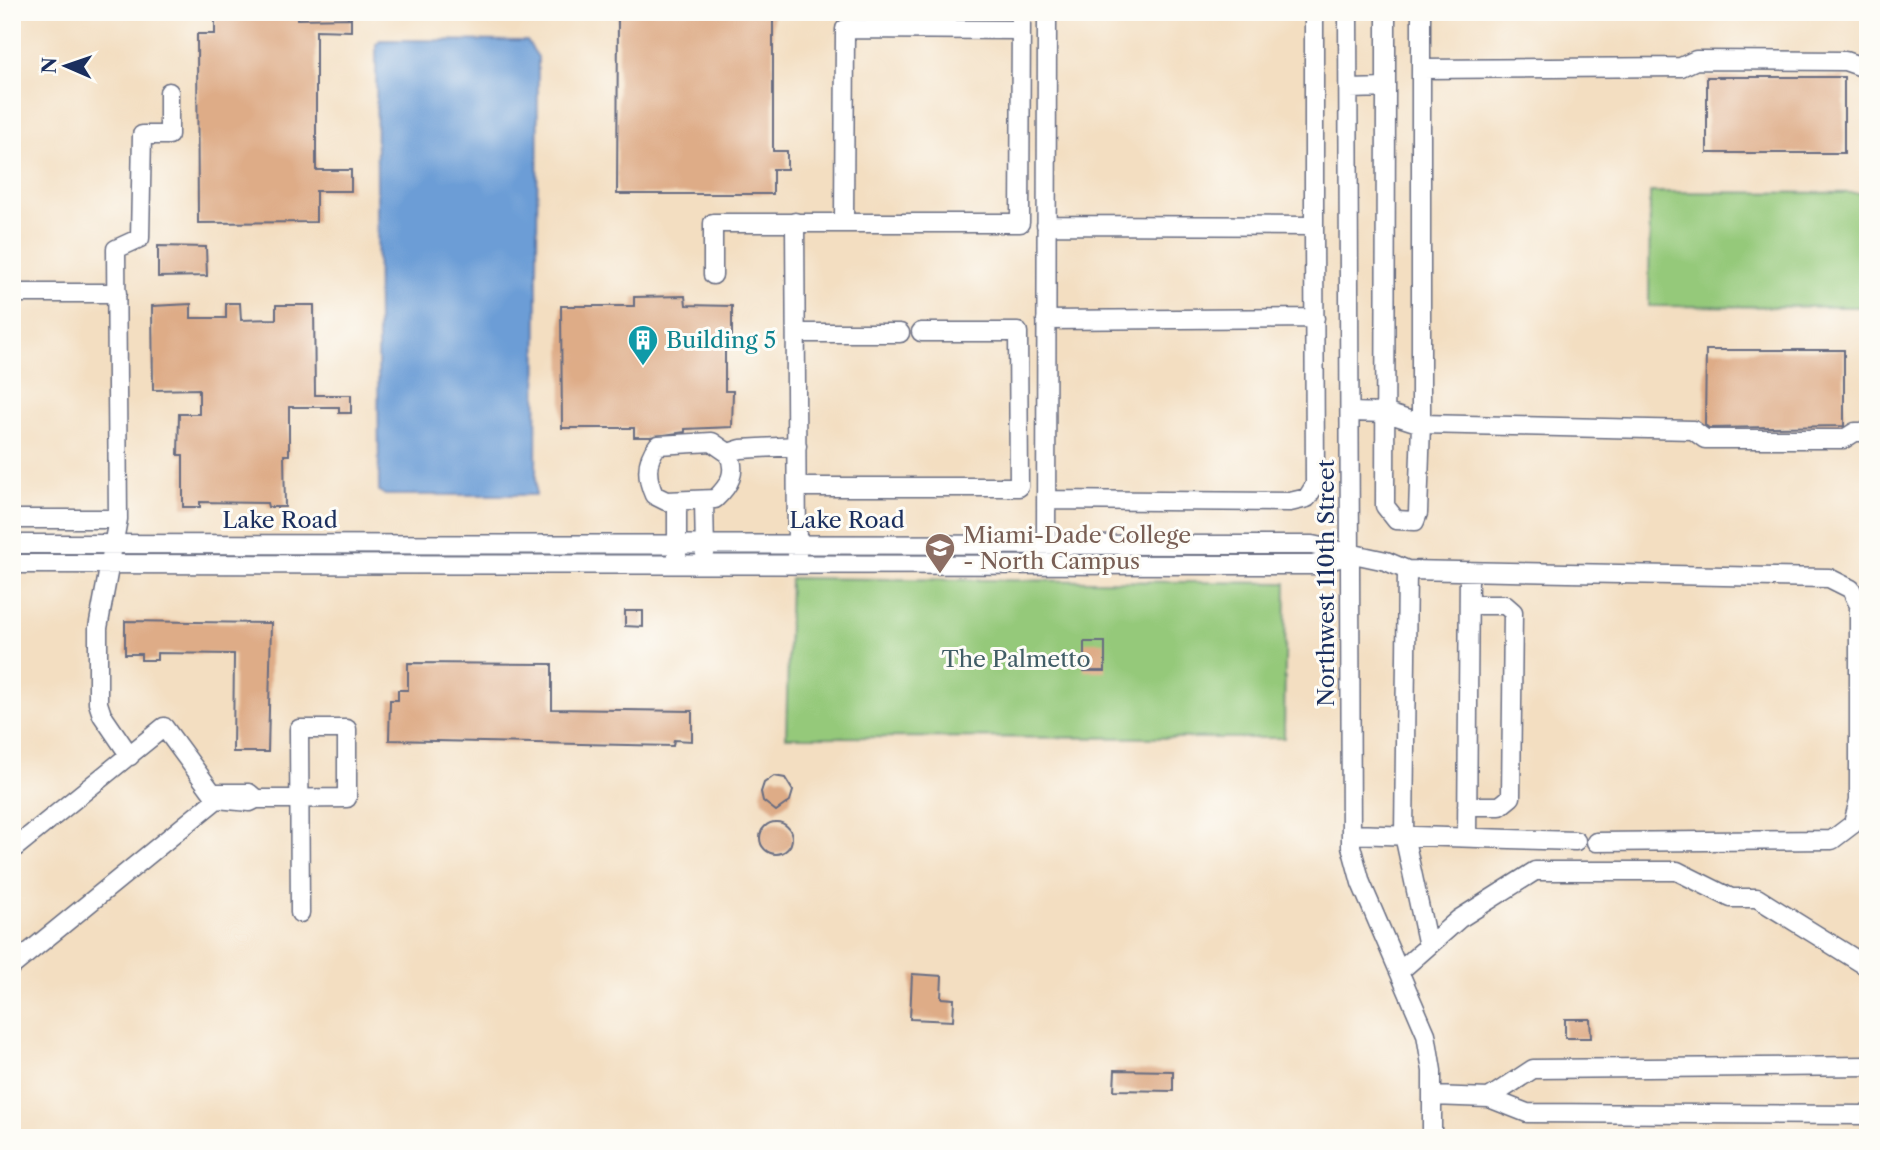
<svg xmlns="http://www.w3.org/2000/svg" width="1880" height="1150" font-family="'Libre Caslon Text',serif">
<rect width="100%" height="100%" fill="#fdfcf7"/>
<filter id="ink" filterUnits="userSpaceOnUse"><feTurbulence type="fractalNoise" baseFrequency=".0143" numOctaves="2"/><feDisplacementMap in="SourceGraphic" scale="14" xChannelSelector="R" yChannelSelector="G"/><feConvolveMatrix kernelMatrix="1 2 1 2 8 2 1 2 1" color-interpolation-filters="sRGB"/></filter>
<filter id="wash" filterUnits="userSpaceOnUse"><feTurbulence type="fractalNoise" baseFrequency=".00686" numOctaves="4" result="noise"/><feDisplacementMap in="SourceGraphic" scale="28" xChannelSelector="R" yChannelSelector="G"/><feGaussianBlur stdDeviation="1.57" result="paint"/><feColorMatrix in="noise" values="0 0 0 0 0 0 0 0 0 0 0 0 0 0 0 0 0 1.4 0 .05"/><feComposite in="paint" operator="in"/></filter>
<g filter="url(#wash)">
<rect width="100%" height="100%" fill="#f3dec1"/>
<!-- green -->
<path fill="#95c97a" stroke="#587c6c" stroke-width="2" d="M 1650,192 L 1868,193 L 1868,307 L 1649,306 Z
M 790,578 L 1286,583 L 1284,738 L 786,737 Z"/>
<!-- water -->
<path fill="#6c9dd6" stroke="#44669a" stroke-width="2" d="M 380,40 L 527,41 L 538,57 L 536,495 L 385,495 L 379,491 L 376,44 Z"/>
<g id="blocks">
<!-- building -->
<path fill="#deac87" d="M 215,12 L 297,12 L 297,19 L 351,18 L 351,31 L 316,30 L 316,170 L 351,170 L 351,191 L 316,191 L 316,222 L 198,223 L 197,34 L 215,34 Z
M 618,12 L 773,12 L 773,151 L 787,151 L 787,169 L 773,169 L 773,194 L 617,194 Z
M 1707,77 L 1844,77 L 1844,153 L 1707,153 Z
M 158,246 L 206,247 L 207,276 L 158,277 Z
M 685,296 L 686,305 L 732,306 L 732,343 L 725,342 L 725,391 L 733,391 L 732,427 L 685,429 L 685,432 L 650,437 L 634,437 L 634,428 L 562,428 L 561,306 L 634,306 L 634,297 Z
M 226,303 L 240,303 L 241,320 L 276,319 L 276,305 L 314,305 L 315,395 L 351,395 L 351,413 L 339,413 L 339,407 L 289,407 L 289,455 L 284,455 L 285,507 L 268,507 L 267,503 L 200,502 L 200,507 L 183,507 L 183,455 L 178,455 L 179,414 L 199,414 L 199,389 L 153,390 L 152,306 L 191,304 L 191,318 L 226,318 Z
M 1706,350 L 1844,350 L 1844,426 L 1709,428 L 1705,425 Z
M 625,611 L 643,611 L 643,627 L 625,626 Z
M 125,621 L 271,623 L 268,752 L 233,752 L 234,654 L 157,653 L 157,660 L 141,660 L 141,654 L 125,654 Z
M 1084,642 L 1105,642 L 1105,671 L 1084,671 Z
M 408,663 L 552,664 L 552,709 L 692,711 L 692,741 L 674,740 L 673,746 L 389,740 L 390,700 L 398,700 L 398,690 L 408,690 Z
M 774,776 L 785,778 L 793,791 L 790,801 L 776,811 L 763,801 L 761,792 L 764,783 Z
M760 838a16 16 0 1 1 32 0a16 16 0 1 1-32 0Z
M 912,974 L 942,976 L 941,998 L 954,999 L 953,1021 L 910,1019 Z
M 1565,1019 L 1590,1019 L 1591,1038 L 1565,1038 Z
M 1115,1070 L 1173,1071 L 1173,1091 L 1114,1090 Z"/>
</g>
</g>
<g filter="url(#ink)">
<use href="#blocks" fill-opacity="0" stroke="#676c81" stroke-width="2"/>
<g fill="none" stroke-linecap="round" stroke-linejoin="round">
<!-- minor casing -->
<g stroke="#676c81" stroke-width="21">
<path id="minor" d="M 1348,12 L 1351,846 L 1361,883 L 1426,1034 L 1432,1071 L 1432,1138
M 1386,12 L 1386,88
M 1421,69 L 1681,67 L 1696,60 L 1845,61 L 1868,69
M 1349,89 L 1386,88 L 1385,506 L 1396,520 L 1415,521 L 1418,513 L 1421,424 L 1693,430 L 1705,439 L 1844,439 L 1855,432 L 1868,432
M 795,222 L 797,554
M 844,222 L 845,29 L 1021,30
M 1046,225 L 1314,226 L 1314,12
M 713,275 L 713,223 L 1020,223 L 1021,12
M 12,293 L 117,293
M 1046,320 L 1315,318
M 796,333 L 900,333
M 1350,412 L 1387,413 L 1421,424 L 1421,12
M 712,442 L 728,453 C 738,472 729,486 715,499 L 666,501 L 654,495 C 646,477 645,461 658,445 Z
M 728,453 L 741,449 L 797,446
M 797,487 L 1019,487 L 1018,332 L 921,332
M 704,500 L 705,554
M 1046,500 L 1290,502 L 1307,498 L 1315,485 L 1314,226
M 12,519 L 118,519
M 12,544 L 1312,545 L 1386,561 L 1407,570 L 1829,578 L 1851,589 L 1859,605 L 1859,800 L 1853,824 L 1832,840 L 1596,842
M 1046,554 L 1047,12
M 677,557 L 677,501
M 12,564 L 1313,565 L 1347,556
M 1407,570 L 1404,835 L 1428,946
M 130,756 L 102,715 L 98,703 L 98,628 L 118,519 L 116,249 L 140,238 L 142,135 L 169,135 L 169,92
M 213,793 L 249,793 L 256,799 L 250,802 L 217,799
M 256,799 L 347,798 L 347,729 L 299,729 L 300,913
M 1467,806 L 1500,806 L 1511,797 L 1513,612 L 1505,605 L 1469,605
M 1351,834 L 1576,841
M 1467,836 L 1469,571
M 12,850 L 164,727 L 217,799 L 12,966
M 1400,971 L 1459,919 L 1535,871 L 1677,871 L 1731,898 L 1757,898 L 1868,967
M 1432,1096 L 1489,1098 L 1527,1113 L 1868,1115
M 1489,1098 L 1533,1069 L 1868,1066"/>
</g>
<!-- minor -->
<use href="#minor" stroke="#fff" stroke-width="18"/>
</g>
</g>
<!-- icons -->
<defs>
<g id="building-pin" transform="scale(1.575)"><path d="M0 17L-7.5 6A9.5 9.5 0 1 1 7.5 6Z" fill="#0f9aa8" stroke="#fdfcf7"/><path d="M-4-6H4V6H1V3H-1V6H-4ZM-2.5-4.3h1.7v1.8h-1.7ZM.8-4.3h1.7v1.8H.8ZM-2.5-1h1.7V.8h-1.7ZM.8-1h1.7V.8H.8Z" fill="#fff"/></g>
<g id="university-pin" transform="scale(1.575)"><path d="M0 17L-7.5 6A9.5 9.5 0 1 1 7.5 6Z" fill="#8d6e63" stroke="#fdfcf7"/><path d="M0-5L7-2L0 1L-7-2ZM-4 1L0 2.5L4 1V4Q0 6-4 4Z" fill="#fff"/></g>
</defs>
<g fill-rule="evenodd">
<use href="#building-pin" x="643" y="340"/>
<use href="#university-pin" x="940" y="548"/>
</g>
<g text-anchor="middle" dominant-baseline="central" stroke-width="6" stroke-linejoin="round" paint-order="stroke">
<!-- culture labels -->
<g font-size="23" fill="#0d838f" stroke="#fdfcf7" text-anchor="start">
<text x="666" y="340">Building 5</text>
</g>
<!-- street labels -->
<g font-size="23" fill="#1b2f5e" stroke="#fdfcf7">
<text x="280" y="520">Lake Road</text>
<text x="847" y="520">Lake Road</text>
<text transform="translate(1326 583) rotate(-90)">Northwest 110th Street</text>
</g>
<!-- education labels -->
<g font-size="23" fill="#785e54" stroke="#fdfcf7" text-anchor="start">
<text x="963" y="535">Miami-Dade College<tspan x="963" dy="26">- North Campus</tspan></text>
</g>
<!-- park labels -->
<g font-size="23" fill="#405d66" stroke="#fdfcf7">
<text x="1016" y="659">The Palmetto</text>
</g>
</g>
<!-- margin -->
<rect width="1880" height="1150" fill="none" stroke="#fdfcf7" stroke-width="42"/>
<!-- north arrow -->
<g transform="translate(66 66) rotate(272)" stroke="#fdfcf7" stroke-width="5" paint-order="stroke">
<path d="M0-5L12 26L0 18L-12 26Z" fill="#1b2f5e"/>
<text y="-10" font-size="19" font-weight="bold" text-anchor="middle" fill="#1b2f5e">N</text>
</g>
</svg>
